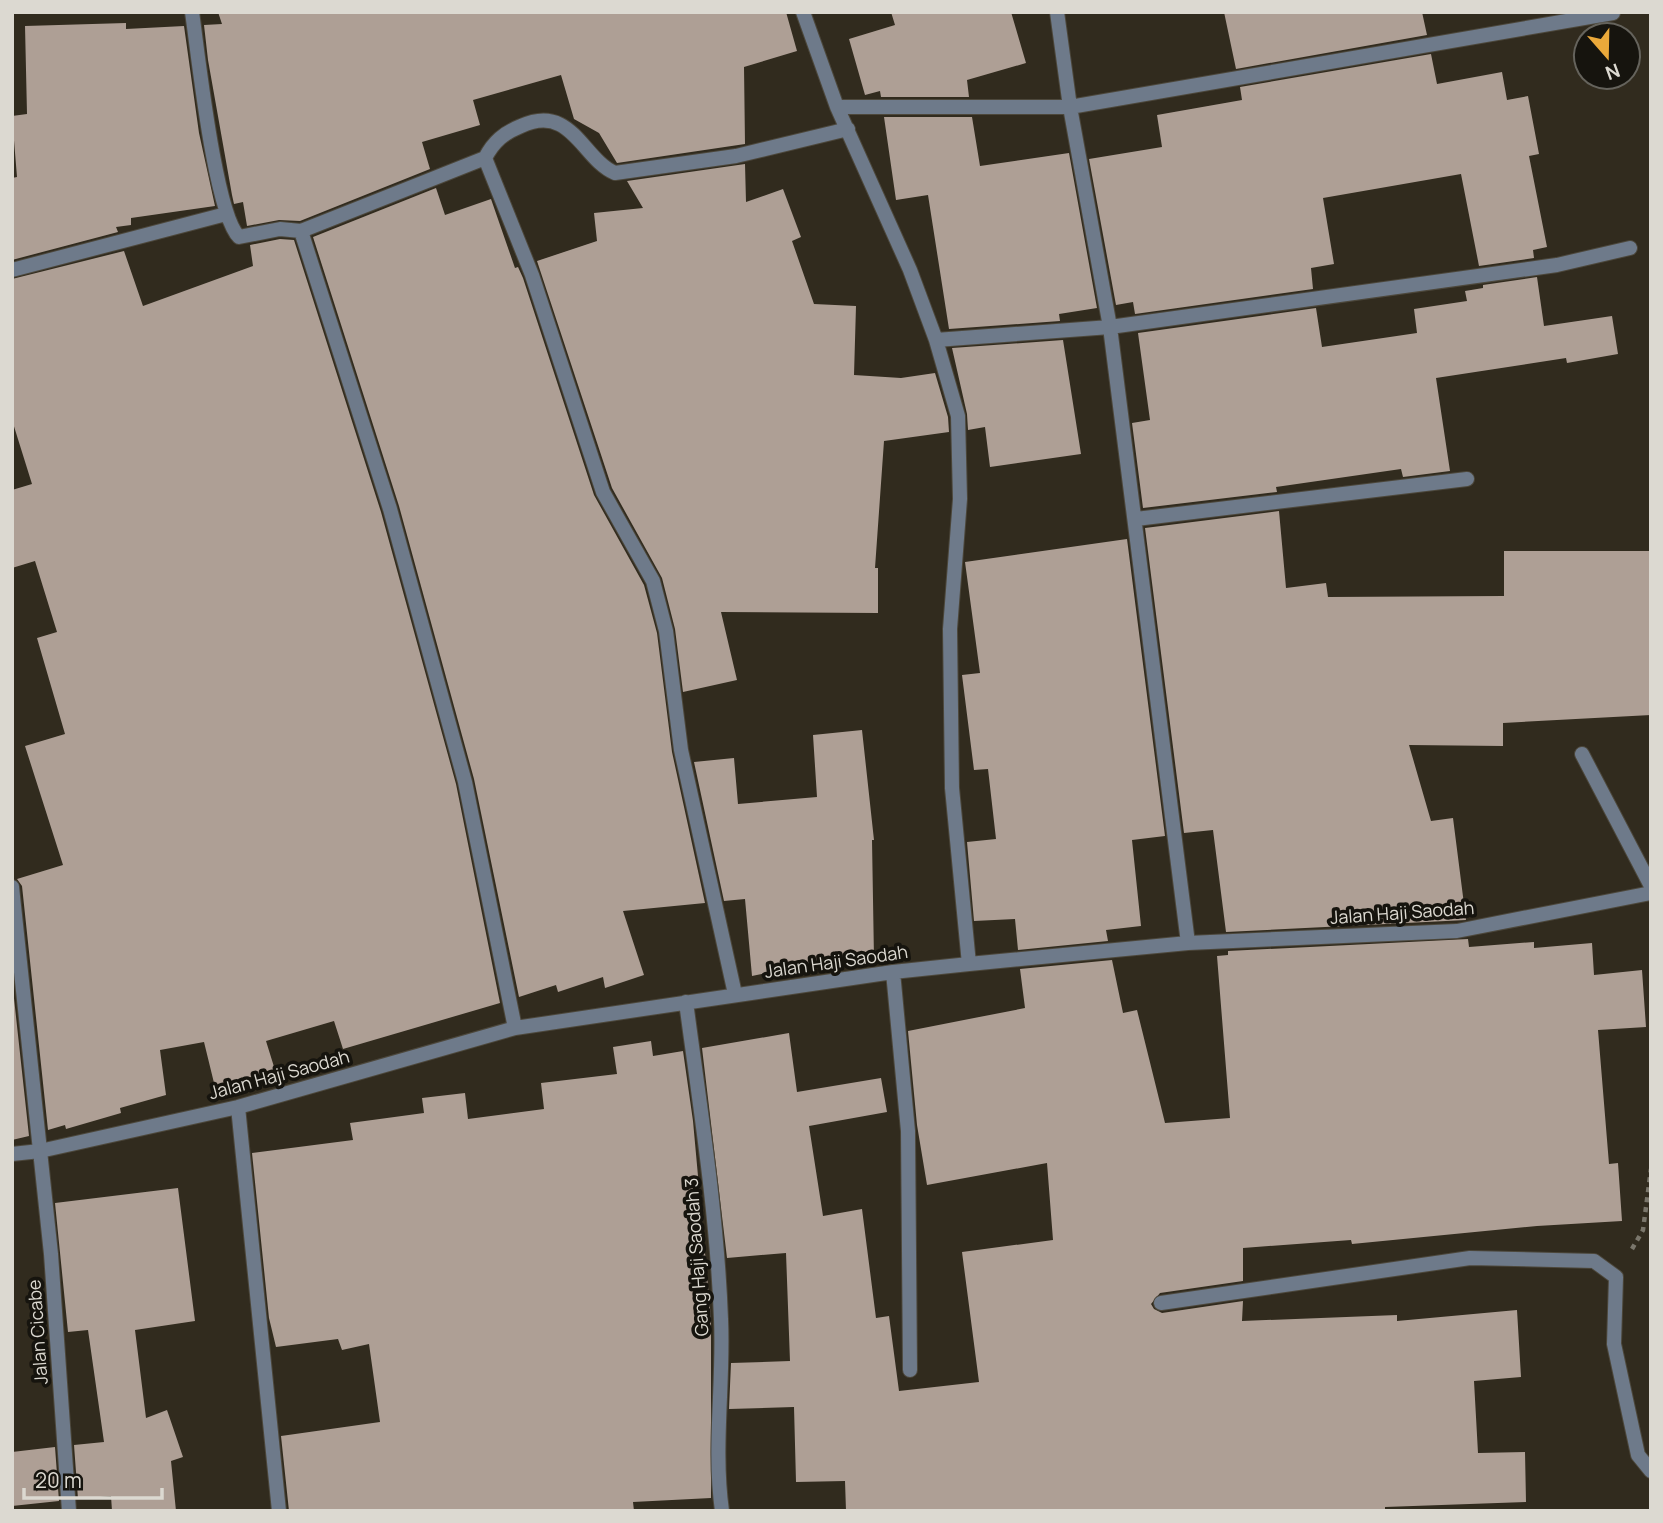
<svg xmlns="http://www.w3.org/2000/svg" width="1663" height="1523" font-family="Manrope,sans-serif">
<rect width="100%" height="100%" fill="#312b1e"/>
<!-- building -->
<path fill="#ae9f95" d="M 218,12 L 786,12 L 797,51 L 744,67 L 745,144 L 617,163 L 599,133 L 574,119 L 561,75 L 473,100 L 480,125 L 422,142 L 430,169 L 300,221 L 279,220 L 247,226 L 243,202 L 234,204 L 232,195 L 208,60 L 204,25 L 222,24 Z
M 891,12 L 1011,12 L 1026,63 L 967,80 L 969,97 L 881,97 L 880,91 L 865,95 L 849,39 L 895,25 Z
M 1224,12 L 1422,12 L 1427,35 L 1236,69 Z
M 126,23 L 126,29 L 184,26 L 199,133 L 215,206 L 131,218 L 131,225 L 116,227 L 118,232 L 12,260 L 12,178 L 17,177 L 12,116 L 27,114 L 25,26 Z
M 1431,54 L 1437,84 L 1502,72 L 1507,100 L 1528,96 L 1539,154 L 1529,156 L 1547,247 L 1533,250 L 1534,258 L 1479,266 L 1461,174 L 1323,198 L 1334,264 L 1311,268 L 1313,289 L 1135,314 L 1133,302 L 1116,305 L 1089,159 L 1162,147 L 1157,115 L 1242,100 L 1240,87 Z
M 884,117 L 972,117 L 980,166 L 1069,153 L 1097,308 L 1059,314 L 1060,321 L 949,329 L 928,195 L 896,200 Z
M 745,164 L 746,202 L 783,189 L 801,237 L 792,241 L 814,304 L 856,306 L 854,375 L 901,378 L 935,373 L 948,417 L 949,432 L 884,441 L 875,568 L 878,568 L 878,613 L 721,612 L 737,680 L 683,692 L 675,629 L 662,578 L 612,488 L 537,261 L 597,241 L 594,213 L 643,208 L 627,181 Z
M 436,188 L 445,215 L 491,199 L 515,268 L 518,267 L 523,278 L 594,495 L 644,585 L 657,633 L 672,752 L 705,903 L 623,911 L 644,975 L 605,988 L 603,977 L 558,992 L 556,985 L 519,997 L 474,779 L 399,506 L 313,237 Z
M 280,239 L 294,240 L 381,512 L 456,784 L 500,1003 L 343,1049 L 334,1021 L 266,1041 L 275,1070 L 215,1087 L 204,1042 L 160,1050 L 166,1095 L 120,1108 L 121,1113 L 66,1129 L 65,1125 L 48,1130 L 22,886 L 17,879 L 63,865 L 25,746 L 65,734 L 37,638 L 57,632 L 35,561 L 12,568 L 12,490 L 32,484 L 12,420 L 12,279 L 124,251 L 143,306 L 253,266 L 250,245 Z
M 1537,277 L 1544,326 L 1612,316 L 1618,354 L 1567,363 L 1566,358 L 1436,378 L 1450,471 L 1403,477 L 1401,469 L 1276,487 L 1277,492 L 1143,508 L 1132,423 L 1150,420 L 1138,333 L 1316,308 L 1322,347 L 1417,333 L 1414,309 L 1467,301 L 1465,291 L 1483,288 L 1483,285 Z
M 1063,340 L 1081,454 L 990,467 L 985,427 L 968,430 L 967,414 L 952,348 Z
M 1279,511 L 1286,588 L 1326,583 L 1328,597 L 1504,596 L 1504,551 L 1651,551 L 1651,715 L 1503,723 L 1503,746 L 1409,745 L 1431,821 L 1453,818 L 1466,920 L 1226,932 L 1213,830 L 1184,833 L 1145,528 Z
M 1127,539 L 1165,836 L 1132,840 L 1141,926 L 1106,930 L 1108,941 L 1018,950 L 1015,919 L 974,921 L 967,842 L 996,839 L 988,769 L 974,770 L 962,675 L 980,673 L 965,562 Z
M 862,730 L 874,840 L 872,840 L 874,959 L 826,960 L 752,976 L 745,899 L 724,901 L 694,762 L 734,758 L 738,804 L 817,797 L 813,735 Z
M 1468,939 L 1469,947 L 1534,942 L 1534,948 L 1592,943 L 1594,975 L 1642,970 L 1646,1027 L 1598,1030 L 1609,1164 L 1618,1163 L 1622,1221 L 1537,1226 L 1352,1244 L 1351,1240 L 1243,1248 L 1243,1281 L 1160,1293 L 1151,1304 L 1154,1309 L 1162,1313 L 1243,1301 L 1242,1321 L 1397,1315 L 1397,1321 L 1517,1310 L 1521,1377 L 1474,1381 L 1478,1453 L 1525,1452 L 1526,1502 L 1385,1507 L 1385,1511 L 846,1511 L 845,1481 L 796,1482 L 794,1407 L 729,1409 L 731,1363 L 790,1361 L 786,1253 L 727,1258 L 702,1048 L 789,1033 L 797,1092 L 881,1078 L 887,1112 L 809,1126 L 823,1216 L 862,1209 L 876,1318 L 889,1316 L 899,1391 L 979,1382 L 962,1252 L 1053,1240 L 1047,1163 L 927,1185 L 917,1125 L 908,1031 L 1025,1008 L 1020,969 L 1112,960 L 1123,1013 L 1137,1010 L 1165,1123 L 1230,1118 L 1217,956 L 1228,955 L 1228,951 Z
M 12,980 L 29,1136 L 12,1140 Z
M 651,1041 L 653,1056 L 683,1051 L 693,1121 L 711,1319 L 711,1498 L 633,1502 L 634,1511 L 289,1511 L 281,1436 L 380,1422 L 369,1344 L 342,1350 L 338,1339 L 276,1347 L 269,1318 L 252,1153 L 353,1140 L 350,1123 L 424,1113 L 422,1098 L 465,1093 L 468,1119 L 544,1109 L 541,1083 L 617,1074 L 613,1047 Z
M 178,1188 L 195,1321 L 135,1330 L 146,1418 L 167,1410 L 183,1457 L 171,1461 L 176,1511 L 112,1511 L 111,1496 L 78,1499 L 74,1445 L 104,1442 L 88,1330 L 68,1332 L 55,1203 Z
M 55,1447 L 59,1501 L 12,1506 L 12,1452 Z"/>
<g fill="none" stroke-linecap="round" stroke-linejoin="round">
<!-- service casing -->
<g stroke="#4c473b" stroke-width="16">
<path id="service" d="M 1582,754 L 1651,886"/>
</g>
<!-- minor casing -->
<g stroke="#4c473b" stroke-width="16">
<path id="minor" d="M 192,12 C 198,53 215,214 239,237 L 280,229 L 301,231 L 485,158 C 494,141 504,133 521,126 C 572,103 582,159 615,173 L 736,156 L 848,129
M 803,12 L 837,107 L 910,270 L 936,340 L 958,416 L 960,499 L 950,629 L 952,788 L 969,964
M 1057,12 L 1070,107 L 1110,327 L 1188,943
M 837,107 L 1070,107 L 1613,13
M 485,158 L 532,275 L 603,492 L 653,581 L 666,631 L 681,750 L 735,994
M 301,231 L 390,509 L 465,782 L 515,1028
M 12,270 L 226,214
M 936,340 L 1110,327 L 1557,265 L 1630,248
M 1136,519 L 1467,479
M 12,887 L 51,1254 L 69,1511
M 893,972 L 908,1131 L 910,1370
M 686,1002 C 700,1107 717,1212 721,1319 C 724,1383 713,1447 722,1511
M 238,1107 L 279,1511
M 12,1154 L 40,1151 L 238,1107 L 515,1028 L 893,972 L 969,964 L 1188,943 L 1457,931 L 1651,893
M 1161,1303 L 1470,1258 L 1594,1261 L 1616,1277 L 1614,1344 L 1638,1455 L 1651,1471"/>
</g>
<!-- path -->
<path stroke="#7a766b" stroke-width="4.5" stroke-dasharray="5 5" stroke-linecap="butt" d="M 1632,1249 L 1643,1230 L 1651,1169"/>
<!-- service -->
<use href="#service" stroke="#6e7a8a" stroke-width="14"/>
<!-- minor -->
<use href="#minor" stroke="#6e7a8a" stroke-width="14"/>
</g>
<g text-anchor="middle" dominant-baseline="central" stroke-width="7" stroke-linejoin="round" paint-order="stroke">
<!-- street labels -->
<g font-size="18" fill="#dcd9d1" stroke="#16140e">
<text transform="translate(1402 912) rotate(-4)">Jalan Haji Saodah</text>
<text transform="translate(836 961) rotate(-8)">Jalan Haji Saodah</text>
<text transform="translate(279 1074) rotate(-15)">Jalan Haji Saodah</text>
<text transform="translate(696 1257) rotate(-94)">Gang Haji Saodah 3</text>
<text transform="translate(37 1332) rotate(-94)">Jalan Cicabe</text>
</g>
</g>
<!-- border -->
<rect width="1663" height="1523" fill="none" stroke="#dcd9d1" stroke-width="28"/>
<!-- north arrow -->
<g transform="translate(1607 56) rotate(160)"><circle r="33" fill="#16140e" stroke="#65635c" stroke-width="2"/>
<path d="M0-5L12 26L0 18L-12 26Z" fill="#eba93a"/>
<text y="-10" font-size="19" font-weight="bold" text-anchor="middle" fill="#dcd9d1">N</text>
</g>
<!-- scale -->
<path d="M24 1488v10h138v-10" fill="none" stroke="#dcd9d1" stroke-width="3.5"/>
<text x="35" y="1488" font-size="21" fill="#dcd9d1" stroke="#16140e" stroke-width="5" paint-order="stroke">20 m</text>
</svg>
